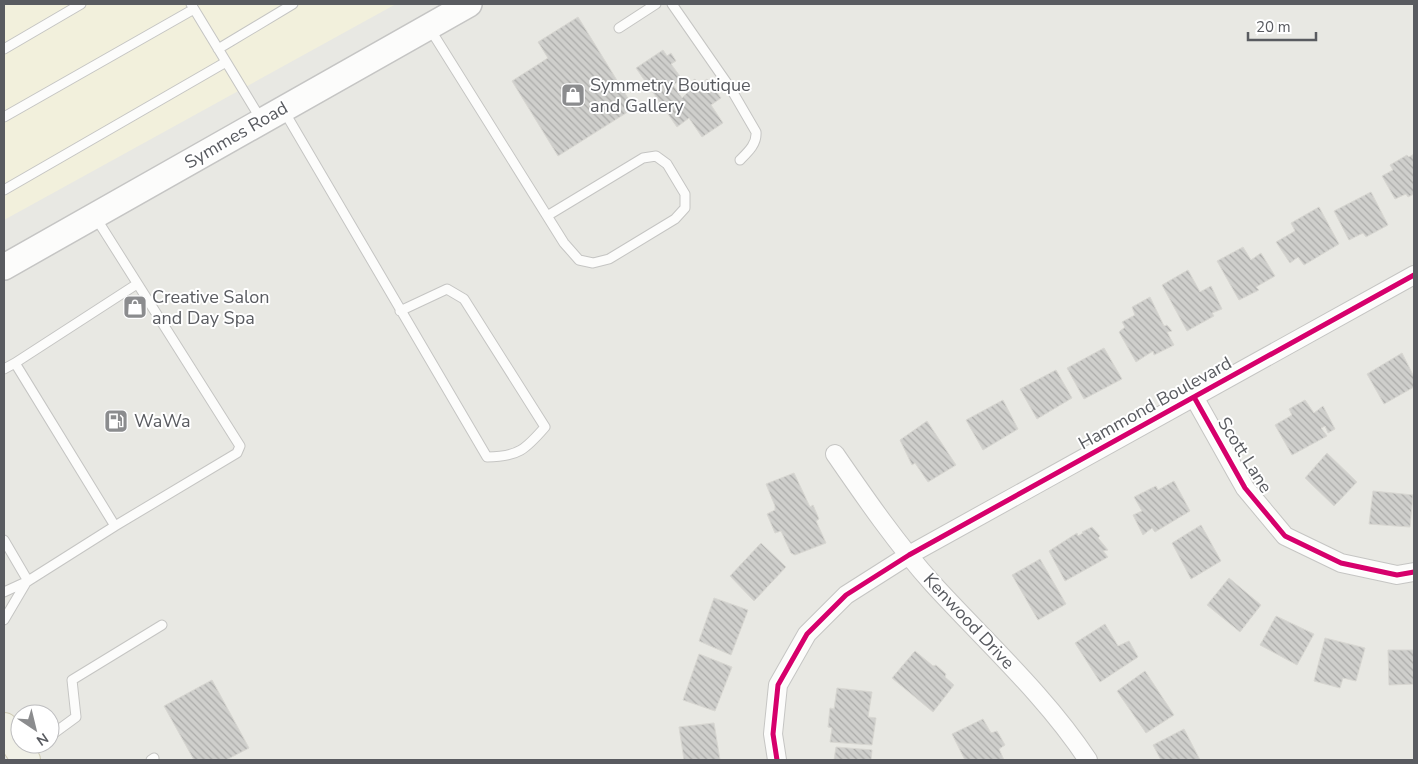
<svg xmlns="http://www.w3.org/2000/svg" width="1418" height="764" font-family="'Nunito Sans',sans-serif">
<defs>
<pattern id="building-back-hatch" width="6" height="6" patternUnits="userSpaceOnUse" patternTransform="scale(1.25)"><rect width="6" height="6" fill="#cfcfcc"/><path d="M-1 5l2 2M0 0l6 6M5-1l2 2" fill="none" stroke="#ababa9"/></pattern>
</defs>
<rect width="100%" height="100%" fill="#e8e8e3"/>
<!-- commercial -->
<path fill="#f2f0dc" d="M 4,4 L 396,4 L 4,220 Z"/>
<!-- building -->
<path fill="url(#building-back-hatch)" stroke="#d8d7d2" d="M 578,17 L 634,108 L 558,156 L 512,81 L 548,58 L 538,42 Z
M 663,50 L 667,56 L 671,53 L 676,61 L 671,64 L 682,79 L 673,85 L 682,98 L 687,93 L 683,87 L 695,79 L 699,85 L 707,79 L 721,98 L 711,105 L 723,123 L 702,137 L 689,118 L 677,127 L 636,68 Z
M 1414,154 L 1414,194 L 1408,197 L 1406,194 L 1395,199 L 1382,176 L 1393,170 L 1390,165 L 1407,155 L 1409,157 Z
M 1371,192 L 1388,225 L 1366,237 L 1363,233 L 1349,240 L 1334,211 Z
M 1319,207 L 1339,244 L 1304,265 L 1298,257 L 1290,263 L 1276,242 L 1295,231 L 1291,223 Z
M 1243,247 L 1251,260 L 1261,253 L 1275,276 L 1256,287 L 1259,290 L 1239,300 L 1217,261 Z
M 1188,270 L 1200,292 L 1211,286 L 1222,309 L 1212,313 L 1214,316 L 1187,331 L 1162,285 Z
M 1150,297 L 1164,326 L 1167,325 L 1172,331 L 1167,332 L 1174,345 L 1154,355 L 1153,351 L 1136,362 L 1119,332 L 1125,327 L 1122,322 L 1135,315 L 1132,307 Z
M 1104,348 L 1122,379 L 1084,399 L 1067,368 Z
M 1402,353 L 1414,377 L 1414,387 L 1384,404 L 1367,374 Z
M 1056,370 L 1072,398 L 1037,419 L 1020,389 Z
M 1003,400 L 1018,429 L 983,450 L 966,420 Z
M 1305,400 L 1314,413 L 1323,406 L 1335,429 L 1328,433 L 1325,426 L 1321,428 L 1327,436 L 1292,455 L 1275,425 L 1292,415 L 1289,409 Z
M 927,421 L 956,465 L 928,482 L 915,463 L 912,465 L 900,440 Z
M 1327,453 L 1357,482 L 1334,506 L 1305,478 Z
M 794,473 L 810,507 L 813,505 L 819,519 L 816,521 L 826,543 L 795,555 L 791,553 L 781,531 L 775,533 L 767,514 L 775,510 L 775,506 L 766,484 Z
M 1174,481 L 1190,511 L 1155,532 L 1152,528 L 1143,535 L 1133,515 L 1142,511 L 1134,497 L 1156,486 L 1158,490 Z
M 1373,491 L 1413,495 L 1410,527 L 1369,524 Z
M 1201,525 L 1221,561 L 1191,579 L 1172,543 Z
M 1092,527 L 1100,536 L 1098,538 L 1108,550 L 1103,551 L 1108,557 L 1065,581 L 1049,551 L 1077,533 L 1078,536 L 1083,533 L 1082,532 Z
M 761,543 L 786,567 L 754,601 L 730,576 Z
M 1040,559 L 1066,604 L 1038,620 L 1012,575 Z
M 1229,578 L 1261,605 L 1240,632 L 1207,605 Z
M 714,598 L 748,610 L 731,655 L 699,641 Z
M 1276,616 L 1314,634 L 1297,665 L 1260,645 Z
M 1105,624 L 1118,646 L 1129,641 L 1138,657 L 1100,682 L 1075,643 Z
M 1325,638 L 1365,648 L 1356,681 L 1343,678 L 1340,688 L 1314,681 Z
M 1388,650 L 1414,650 L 1414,684 L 1389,685 Z
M 915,651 L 933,666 L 936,665 L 946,674 L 945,677 L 954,685 L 933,712 L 892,678 Z
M 699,654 L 732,667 L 715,711 L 683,700 Z
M 1145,671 L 1174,715 L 1146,733 L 1117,691 Z
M 212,680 L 249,748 L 226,760 L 194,760 L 164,706 Z
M 837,688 L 872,692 L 868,717 L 876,718 L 872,745 L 830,742 L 832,728 L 828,727 L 830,708 L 834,709 Z
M 983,719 L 991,733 L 997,731 L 1005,745 L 999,749 L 1004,760 L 965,760 L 952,734 Z
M 714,723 L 720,760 L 684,760 L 679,727 Z
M 1184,729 L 1200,760 L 1161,760 L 1153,745 Z
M 836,747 L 872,750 L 871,760 L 834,760 Z"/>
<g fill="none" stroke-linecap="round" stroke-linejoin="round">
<!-- lane casing -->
<g stroke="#c5c5c3" stroke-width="11">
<path id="lane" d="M 191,4 L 262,121
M 672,4 L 731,89 L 756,132 C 757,144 748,152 740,160
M 619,28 L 656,4
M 430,29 L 564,243 L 579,260 L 593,263 L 609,259 L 675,219 L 685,208 L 685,194 L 667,164 L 656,156 L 643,158 L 547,216
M 4,49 L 81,4
M 218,49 L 293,4
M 284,111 L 487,457 C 518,457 526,449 545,427 L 464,299 L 447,289 L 400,311
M 4,117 L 194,9
M 4,190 L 226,62
M 96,218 L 240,446 L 237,453 L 115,526 L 15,363 L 137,284
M 4,369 L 15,363
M 4,540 L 28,581
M 4,592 L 28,581 L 115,526
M 4,620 L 27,581
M 50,736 L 76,717 L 72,680 L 162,625
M 26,755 L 40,744
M 151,760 L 154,758"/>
</g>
<!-- street casing -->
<g stroke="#c5c5c3" stroke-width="20">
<path id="street" d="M 1194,397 L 1245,488 L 1285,536 L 1341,563 L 1397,575 L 1414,572
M 835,454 C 866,499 897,544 933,584 C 986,642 1045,695 1088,760
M 777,760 L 773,734 L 778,685 L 807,634 L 846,595 L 909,555 L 1414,275"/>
</g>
<!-- secondary casing -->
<g stroke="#c5c5c4" stroke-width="28">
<path id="secondary" d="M 4,267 L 469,4"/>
</g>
<!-- primary casing -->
<g stroke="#cfcbb3" stroke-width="30">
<path id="primary" d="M 4,727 L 26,760"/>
</g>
<!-- lane -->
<use href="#lane" stroke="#fcfcfb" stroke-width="9"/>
<!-- street -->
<use href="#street" stroke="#fcfcfb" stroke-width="18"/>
<!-- secondary -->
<use href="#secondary" stroke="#fcfcfb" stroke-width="25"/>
<!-- primary -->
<use href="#primary" stroke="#f0f0e6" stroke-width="28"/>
<!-- cycleway casing -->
<g stroke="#fff" stroke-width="8">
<path id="cycleway" d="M 1194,397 L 1245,488 L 1285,536 L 1341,563 L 1397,575 L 1414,572
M 777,760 L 773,734 L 778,685 L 807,634 L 846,595 L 909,555 L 1414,275"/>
</g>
<!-- cycleway -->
<use href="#cycleway" stroke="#d6006c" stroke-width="5"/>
</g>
<!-- icons -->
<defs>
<g id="shop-square" transform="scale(1.25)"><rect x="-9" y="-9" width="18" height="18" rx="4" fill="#8b8c8e" stroke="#fff"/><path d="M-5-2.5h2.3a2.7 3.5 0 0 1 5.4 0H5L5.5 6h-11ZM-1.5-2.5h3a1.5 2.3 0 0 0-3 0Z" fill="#fff"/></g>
<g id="fuel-square" transform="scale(1.25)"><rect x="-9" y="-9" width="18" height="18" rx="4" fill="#8b8c8e" stroke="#fff"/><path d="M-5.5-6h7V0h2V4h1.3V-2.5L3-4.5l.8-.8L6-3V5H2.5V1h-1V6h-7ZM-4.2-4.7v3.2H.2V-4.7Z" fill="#fff"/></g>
</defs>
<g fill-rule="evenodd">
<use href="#shop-square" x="573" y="95"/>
<use href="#shop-square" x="135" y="307"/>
<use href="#fuel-square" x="116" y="421"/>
</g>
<g text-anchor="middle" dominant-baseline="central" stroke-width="4" stroke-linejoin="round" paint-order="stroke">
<!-- poi labels -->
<g font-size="18" fill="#595b60" stroke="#fff" text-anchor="start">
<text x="590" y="85">Symmetry Boutique<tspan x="590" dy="21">and Gallery</tspan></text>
<text x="152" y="297">Creative Salon<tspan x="152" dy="21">and Day Spa</tspan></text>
<text x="134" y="421">WaWa</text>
</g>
<!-- street labels -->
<g font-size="18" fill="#595b60" stroke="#fff">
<text transform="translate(236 135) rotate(-30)">Symmes Road</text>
<text transform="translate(1155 403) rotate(-29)">Hammond Boulevard</text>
<text transform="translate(1245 455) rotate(58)">Scott Lane</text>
<text transform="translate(969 621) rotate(47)">Kenwood Drive</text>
</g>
</g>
<!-- border -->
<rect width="1418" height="764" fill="none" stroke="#595b60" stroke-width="10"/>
<!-- north arrow -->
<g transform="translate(35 729) rotate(145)"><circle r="24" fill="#ffffff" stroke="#bdbdbf"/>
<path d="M0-4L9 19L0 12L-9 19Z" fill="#8b8c8e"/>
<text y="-8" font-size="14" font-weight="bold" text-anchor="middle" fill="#595b60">N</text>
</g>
<!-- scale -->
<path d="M1248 32v8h68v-8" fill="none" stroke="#595b60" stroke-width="2.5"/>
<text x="1256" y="32" font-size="15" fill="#595b60" stroke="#ffffff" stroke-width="4" paint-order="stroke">20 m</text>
</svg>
